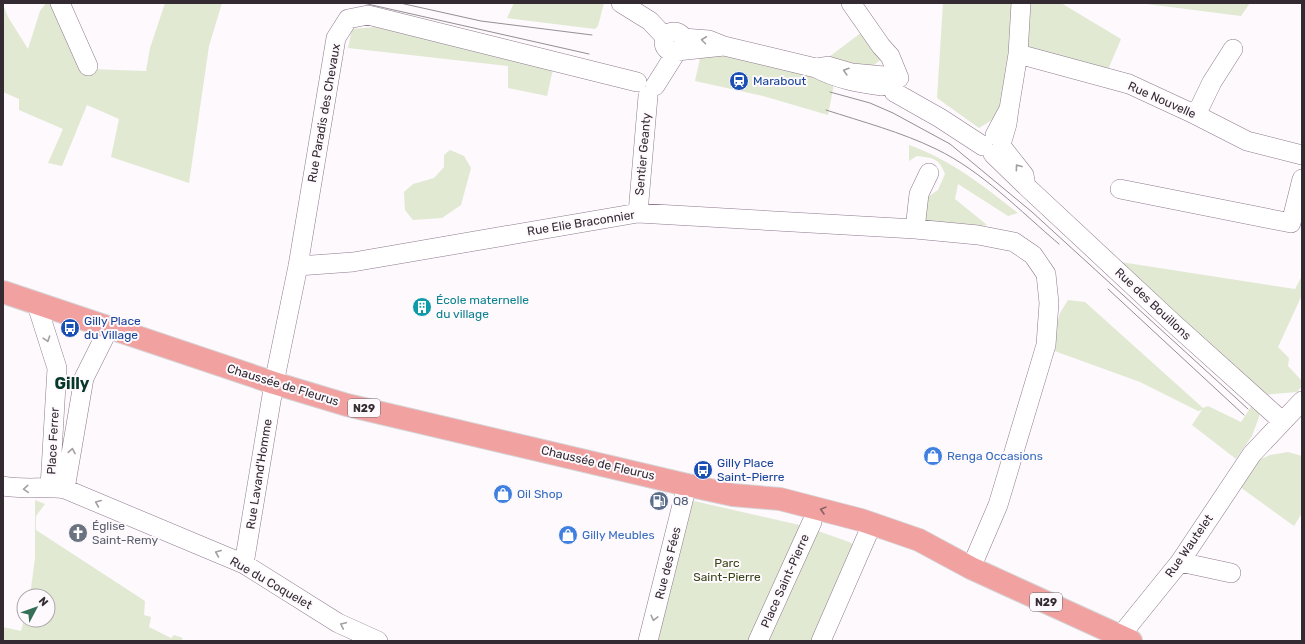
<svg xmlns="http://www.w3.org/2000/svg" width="1305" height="644" font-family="Rubik,sans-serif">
<rect width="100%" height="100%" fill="#fdf9fd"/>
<!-- green -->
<path fill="#e1e9d2" d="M 46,3 L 56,3 L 89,69 L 146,71 L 150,48 L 165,3 L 222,3 L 209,46 L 189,183 L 111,157 L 119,119 L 87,105 L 62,166 L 48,163 L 63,129 L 19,110 L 19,99 L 3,92 L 3,4 L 8,17 L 28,49 L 40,11 Z
M 514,3 L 604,3 L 598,26 L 595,29 L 507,18 Z
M 943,3 L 1015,3 L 1004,104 L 992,120 L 979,128 L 937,98 Z
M 1028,3 L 1061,3 L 1121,39 L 1107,72 L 1025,46 Z
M 1139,3 L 1250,3 L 1241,16 Z
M 375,27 L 553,69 L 547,96 L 508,88 L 508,66 L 348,48 L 352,29 Z
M 862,32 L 884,57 L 868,70 L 825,60 Z
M 708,51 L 849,84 L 834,84 L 828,115 L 763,96 L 695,81 L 701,54 Z
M 909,145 C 953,161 982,185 1018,213 L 1008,216 L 958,184 L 955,199 L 987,225 L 976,227 L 922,221 L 925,199 L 938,190 L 945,174 C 939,158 933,158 917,156 L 909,161 Z
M 450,150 L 464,156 L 471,168 L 461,205 L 442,218 L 413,220 L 405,210 L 404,192 L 413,184 L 434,178 L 444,167 L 444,155 Z
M 1114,261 L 1295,289 L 1302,276 L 1302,295 L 1278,347 L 1289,358 L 1288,366 L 1302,381 L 1302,386 L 1297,392 L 1262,395 Z
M 1068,300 L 1085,302 L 1203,408 L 1208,406 L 1241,422 L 1251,407 L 1260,414 L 1252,436 L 1236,459 L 1192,425 L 1202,410 L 1198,411 L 1140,382 L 1049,349 L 1060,313 Z
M 1288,452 L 1302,456 L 1302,513 L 1294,526 L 1240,487 L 1252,463 L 1270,455 Z
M 685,499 L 804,526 L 849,542 L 862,550 L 818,641 L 649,641 Z
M 35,500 L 45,504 L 36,516 L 36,530 L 145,601 L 144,615 L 151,617 L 149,627 L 171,638 L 174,635 L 183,638 L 181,641 L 3,641 L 3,627 L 21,631 L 24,620 L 48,620 L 48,596 L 30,596 L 35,558 Z"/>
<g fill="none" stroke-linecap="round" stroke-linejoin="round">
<!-- minor casing -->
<g stroke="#8e798d" stroke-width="20">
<path id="minor" d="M 60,3 L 88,66
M 621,3 L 650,21 L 665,37
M 851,3 L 881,46 L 890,56 L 899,78
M664 42a10 10 0 1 1 20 0a10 10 0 1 1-20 0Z
M 724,46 L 816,68
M 1018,54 L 1129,84 L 1196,115 L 1247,141 L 1302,155
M 655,86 L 677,51 L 724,46 L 709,40 L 683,38
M 882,86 C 859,83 837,79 816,68 L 828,66 L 852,73 L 884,76
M 894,92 L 940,118 L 983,146
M 1009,109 L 1018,54 L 1021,3
M 1196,115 L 1212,82 L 1233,49
M 995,135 L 1009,109 L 1007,124 L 1002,141
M 993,154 L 1026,186 L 1024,175 L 1002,147
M 1026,186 L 1173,323 L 1282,421
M 1120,189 L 1291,223 L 1302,179
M 638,213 L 648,96
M 915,229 L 919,194 L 929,173
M 298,266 L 353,262 L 638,213 L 915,229 L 978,235 L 1014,242 L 1033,255 L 1046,274 L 1049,303 L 1046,345 L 998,505 L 971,568
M 36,302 L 57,368 L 50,487
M 3,486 C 24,490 44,486 65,489 L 244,564 L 338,623 L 378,641
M 65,489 L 84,378 L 109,328
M 1180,562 L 1231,573
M 244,564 L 274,383 L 298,266 L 336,38 L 348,19 L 368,15 L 637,82
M 1121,635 L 1180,562 L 1252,454 L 1302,401
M 648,641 L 687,485
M 758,641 L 812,522
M 821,641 L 872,524"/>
</g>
<!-- major casing -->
<g stroke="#d6d4d6" stroke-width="24">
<path id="major" d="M 3,292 L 274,383 L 347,405 L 687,485 L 733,495 L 780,499 L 861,520 L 919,540 L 971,568 L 1131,641"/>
</g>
<!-- minor -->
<use href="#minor" stroke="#fff" stroke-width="19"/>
<!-- major -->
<use href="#major" stroke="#f1a1a0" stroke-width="22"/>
<!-- tram -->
<path stroke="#958f95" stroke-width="1" d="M 363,3 L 589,54
M 400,3 L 481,21 L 592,35
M 830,92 L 870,103 L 893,113 L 950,144 L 1032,212 L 1248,409
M 826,110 C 863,122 901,132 936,149 C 982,171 1020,211 1059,244
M 1108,289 L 1244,415"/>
</g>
<!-- one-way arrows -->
<defs><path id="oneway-chevron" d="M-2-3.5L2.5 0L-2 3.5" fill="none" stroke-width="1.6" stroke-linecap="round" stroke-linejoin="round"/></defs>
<g stroke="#a39fa3">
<use href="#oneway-chevron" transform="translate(704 40) rotate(-173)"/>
<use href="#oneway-chevron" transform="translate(846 71) rotate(-163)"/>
<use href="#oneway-chevron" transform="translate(1018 167) rotate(-126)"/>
<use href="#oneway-chevron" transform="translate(47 339) rotate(72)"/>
<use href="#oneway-chevron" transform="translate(72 451) rotate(-80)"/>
<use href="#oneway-chevron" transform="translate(26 489) rotate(176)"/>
<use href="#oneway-chevron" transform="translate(98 503) rotate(-157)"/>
<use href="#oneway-chevron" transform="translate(218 553) rotate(-157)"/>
<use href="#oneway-chevron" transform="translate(654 618) rotate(104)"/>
<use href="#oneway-chevron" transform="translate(343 625) rotate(-155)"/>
</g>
<use stroke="#886064" href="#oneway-chevron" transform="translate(823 510) rotate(-165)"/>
<!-- icons -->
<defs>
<g id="station-disc" transform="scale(1)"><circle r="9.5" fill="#1a4fb4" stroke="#fdf9fd"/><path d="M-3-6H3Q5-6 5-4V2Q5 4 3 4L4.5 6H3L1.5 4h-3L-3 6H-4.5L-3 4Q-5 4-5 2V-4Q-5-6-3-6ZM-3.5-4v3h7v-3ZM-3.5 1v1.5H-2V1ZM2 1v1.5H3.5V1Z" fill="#fff"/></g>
<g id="building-disc" transform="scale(1)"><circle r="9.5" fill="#0f9aa8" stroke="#fdf9fd"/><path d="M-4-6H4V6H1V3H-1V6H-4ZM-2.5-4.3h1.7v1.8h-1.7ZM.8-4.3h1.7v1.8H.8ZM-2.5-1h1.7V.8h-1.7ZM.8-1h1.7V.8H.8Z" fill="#fff"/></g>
<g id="bus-disc" transform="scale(1)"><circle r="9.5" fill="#1a4fb4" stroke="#fdf9fd"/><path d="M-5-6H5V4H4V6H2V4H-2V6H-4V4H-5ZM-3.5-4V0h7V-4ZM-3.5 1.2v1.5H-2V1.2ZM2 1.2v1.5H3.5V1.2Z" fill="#fff"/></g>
<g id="shop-disc" transform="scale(1)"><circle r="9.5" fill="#3f7fe0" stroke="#fdf9fd"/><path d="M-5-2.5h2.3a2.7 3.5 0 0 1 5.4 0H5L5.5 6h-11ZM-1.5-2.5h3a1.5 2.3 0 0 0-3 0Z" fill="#fff"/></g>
<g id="fuel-disc" transform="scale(1)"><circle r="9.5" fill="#5c6f8a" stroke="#fdf9fd"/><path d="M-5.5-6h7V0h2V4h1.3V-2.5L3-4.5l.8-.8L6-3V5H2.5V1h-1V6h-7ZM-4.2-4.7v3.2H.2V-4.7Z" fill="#fff"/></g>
<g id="church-disc" transform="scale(1)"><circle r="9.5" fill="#6b7280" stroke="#fdf9fd"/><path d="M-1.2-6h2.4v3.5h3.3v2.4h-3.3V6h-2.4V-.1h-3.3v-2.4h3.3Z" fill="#fff"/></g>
</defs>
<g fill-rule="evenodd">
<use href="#station-disc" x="739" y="81"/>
<use href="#building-disc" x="422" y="307"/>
<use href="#bus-disc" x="70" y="328"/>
<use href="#shop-disc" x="933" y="456"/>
<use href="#bus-disc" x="703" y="470"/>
<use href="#shop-disc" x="503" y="494"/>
<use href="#fuel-disc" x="659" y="501"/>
<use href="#church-disc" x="78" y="533"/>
<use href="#shop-disc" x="568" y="535"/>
</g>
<g text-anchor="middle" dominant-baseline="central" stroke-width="4" stroke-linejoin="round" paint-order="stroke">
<!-- shield labels -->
<g fill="#fdf9fd" stroke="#70686f" stroke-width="1">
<rect x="348" y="399" width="32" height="18" rx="3"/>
<rect x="1030" y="593" width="32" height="18" rx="3"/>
</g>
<g font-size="11" font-weight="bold" fill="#332a32">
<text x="364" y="408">N29</text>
<text x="1046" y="602">N29</text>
</g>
<!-- transit labels -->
<g font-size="12" fill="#164399" stroke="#fdf9fd" text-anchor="start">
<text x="753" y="81">Marabout</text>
<text x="84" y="321">Gilly Place<tspan x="84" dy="14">du Village</tspan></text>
<text x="717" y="463">Gilly Place<tspan x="717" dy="14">Saint-Pierre</tspan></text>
</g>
<!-- street labels -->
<g font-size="12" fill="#332a32" stroke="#fdf9fd">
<text transform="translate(1162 100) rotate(24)">Rue Nouvelle</text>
<text transform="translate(324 113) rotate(-80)">Rue Paradis des Chevaux</text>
<text transform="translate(643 154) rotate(-85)">Sentier Geanty</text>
<text transform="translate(581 223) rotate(-9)">Rue Elie Braconnier</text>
<text transform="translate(1153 304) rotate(43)">Rue des Bouillons</text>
<text transform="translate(283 385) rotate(17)">Chaussée de Fleurus</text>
<text transform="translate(53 441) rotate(-87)">Place Ferrer</text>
<text transform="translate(598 463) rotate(13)">Chaussée de Fleurus</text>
<text transform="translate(259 474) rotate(-81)">Rue Lavand'Homme</text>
<text transform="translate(1189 546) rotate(-55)">Rue Wautelet</text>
<text transform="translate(668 563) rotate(-76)">Rue des Fées</text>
<text transform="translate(785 581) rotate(-66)">Place Saint-Pierre</text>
<text transform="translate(271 583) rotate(30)">Rue du Coquelet</text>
</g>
<!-- culture labels -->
<g font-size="12" fill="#0d838f" stroke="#fdf9fd" text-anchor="start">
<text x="436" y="300">École maternelle<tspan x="436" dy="14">du village</tspan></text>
</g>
<!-- shop labels -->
<g font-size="12" fill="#366cbe" stroke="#fdf9fd" text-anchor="start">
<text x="947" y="456">Renga Occasions</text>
<text x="517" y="494">Oil Shop</text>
<text x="582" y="535">Gilly Meubles</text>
</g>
<!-- service labels -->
<g font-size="12" fill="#4e5e75" stroke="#fdf9fd" text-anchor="start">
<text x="673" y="501">Q8</text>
</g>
<!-- worship labels -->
<g font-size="12" fill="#5b616d" stroke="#fdf9fd" text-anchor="start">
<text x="92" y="526">Église<tspan x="92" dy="14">Saint-Remy</tspan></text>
</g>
<!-- park labels -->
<g font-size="12" fill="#374415" stroke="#fdf9fd">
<text x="727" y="563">Parc<tspan x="727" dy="14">Saint-Pierre</tspan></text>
</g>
<!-- district labels -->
<g font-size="16" font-weight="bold" fill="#053828" stroke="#fdf9fd">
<text x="72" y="383">Gilly</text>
</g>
</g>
<!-- border -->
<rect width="1305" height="644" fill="none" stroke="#332a32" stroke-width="8"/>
<!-- north arrow -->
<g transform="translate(36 608) rotate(49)"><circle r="19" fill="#fdf9fd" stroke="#aca6ac"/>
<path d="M0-3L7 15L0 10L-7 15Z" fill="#356f58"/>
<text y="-6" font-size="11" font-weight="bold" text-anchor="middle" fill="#332a32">N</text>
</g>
</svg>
